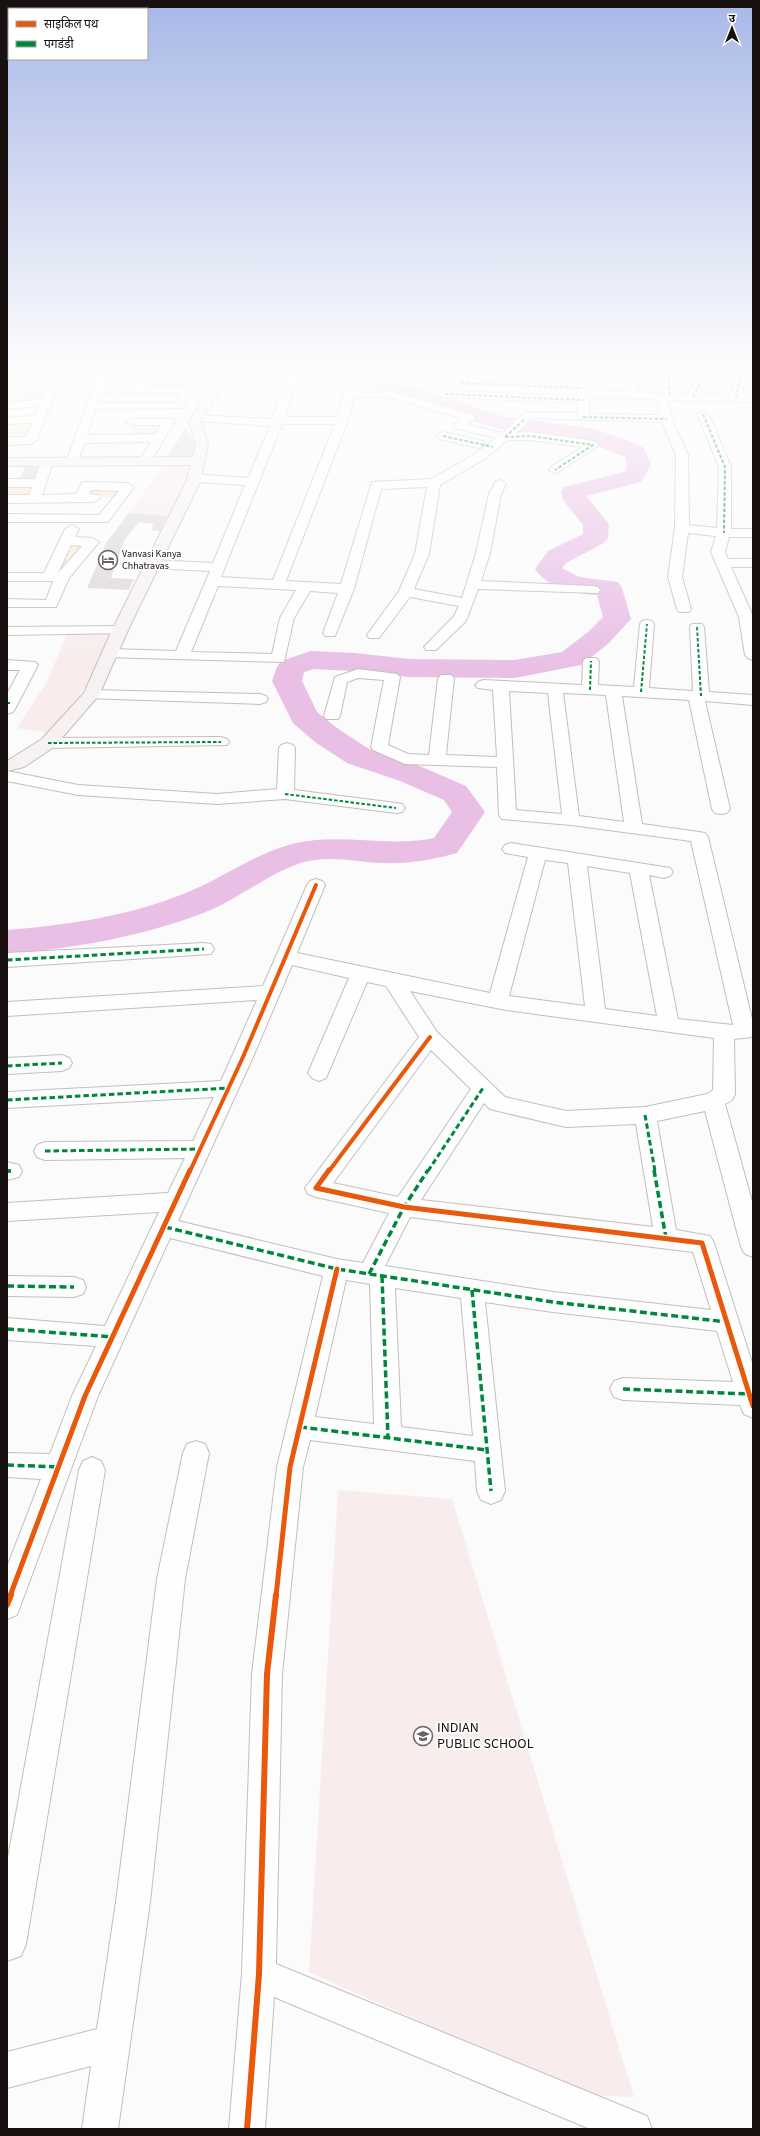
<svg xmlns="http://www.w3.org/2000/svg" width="760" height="2136" font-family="'Source Sans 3','Noto Sans Devanagari',sans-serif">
<rect width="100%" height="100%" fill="#fbfbfb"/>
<!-- built -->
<path fill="#f8edec" d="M 165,464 L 190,469 L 167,516 L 129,513 Z
M 67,633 L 110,633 L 86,686 L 67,712 L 47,733 L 17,728 L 48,680 Z
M 338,1490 L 452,1499 L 634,2097 L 583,2095 L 309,1972 Z"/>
<!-- green -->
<path fill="#fde9d4" d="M 155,370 L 199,370 L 185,387 L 150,386 Z
M 50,378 L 41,401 L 7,402 L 7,380 Z
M 35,421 L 26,438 L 7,439 L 7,423 Z
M 138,423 L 162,423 L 155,437 L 131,437 L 134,425 Z
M 35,485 L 31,497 L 7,497 L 7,486 Z
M 89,488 L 120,489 L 114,497 L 86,497 Z
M 68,544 L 86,546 L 61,575 L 54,575 Z"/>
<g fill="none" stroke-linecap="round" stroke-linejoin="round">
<!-- river -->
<path fill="#e9bfe6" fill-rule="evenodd" d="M 351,370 L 375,370 L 397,383 L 458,400 L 480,409 L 506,417 L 590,428 L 625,439 L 644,448 L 651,465 L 641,482 L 586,496 L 609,524 L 608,538 L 604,543 L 566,563 L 562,568 L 579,577 L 618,582 L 622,588 L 631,619 L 608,644 L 581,665 L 515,678 L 409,677 L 355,671 L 314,669 L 304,672 L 302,681 L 317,712 L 337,728 L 369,749 L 422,767 L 466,786 L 485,812 L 457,853 C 432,860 408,864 382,863 C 358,862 329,855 304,862 C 271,872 244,895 213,909 C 148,936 76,948 7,954 L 7,930 C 68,925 131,916 188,892 C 223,878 254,854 292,844 C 339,832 386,848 434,838 L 452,812 L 444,800 L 400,781 L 347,763 L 315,742 L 293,723 L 272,681 L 277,667 L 281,661 L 311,651 L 355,653 L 409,659 L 515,660 L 562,652 L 588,632 L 603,617 L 597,595 C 574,594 549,589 535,569 L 548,551 L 583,534 L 583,525 L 563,500 L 561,492 L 564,487 L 624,472 L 627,465 L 625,457 L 586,441 L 505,430 L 464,419 L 442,410 L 381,393 L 354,374 Z"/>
</g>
<!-- building -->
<path fill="#ddd8d9" d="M 186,428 L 195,444 L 194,459 L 166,459 Z
M 25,467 L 39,467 L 32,483 L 18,483 Z
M 129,513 L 167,516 L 160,531 L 151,530 L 154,524 L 139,522 L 125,539 L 111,578 L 134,579 L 129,590 L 87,588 L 106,543 Z"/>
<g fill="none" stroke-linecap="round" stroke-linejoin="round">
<!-- street casing -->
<g stroke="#c2bebe" stroke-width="2">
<path id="street" d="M 53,370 L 63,370 L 37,440 L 31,444 L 7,445 L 7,437 L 26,437 L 32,423 L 7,424 L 7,418 L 35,416 L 38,406 L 7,409 L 7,403 L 41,399 L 49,379 L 7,381 L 7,375 L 52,372 Z
M 99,370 L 109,370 L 104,387 L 136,386 L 142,370 L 152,370 L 147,386 L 187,386 L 199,370 L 209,370 L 182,408 L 96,409 L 87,435 L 155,434 L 161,425 L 132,425 L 126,422 L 132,419 L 173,419 L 175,421 L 149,464 L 145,465 L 139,461 L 151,442 L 85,443 L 76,465 L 68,465 L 66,462 ZM 182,392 L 175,403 L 98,403 L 102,393 Z
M 285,370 L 295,370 L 298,380 L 285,417 L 337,417 L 347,383 L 353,380 L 359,383 L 356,391 L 389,391 L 473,415 L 475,417 L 468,425 L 503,433 L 525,412 L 577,413 L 578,403 L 445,397 L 439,394 L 445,391 L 578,396 L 577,381 L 573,377 L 492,373 L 488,372 L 487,370 L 578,370 L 588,381 L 589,391 L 628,392 L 625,370 L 635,370 L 639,392 L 664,393 L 663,370 L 673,370 L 675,393 L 689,394 L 699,375 L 704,372 L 709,375 L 700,394 L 731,395 L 736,370 L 746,370 L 742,395 L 753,396 L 753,402 L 667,400 L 675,427 L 688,455 L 689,525 L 717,528 L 719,467 L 697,414 L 703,411 L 709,414 L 731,467 L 731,529 L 753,529 L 753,537 L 729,537 L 725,552 L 728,559 L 753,559 L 753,567 L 731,567 L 753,616 L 753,660 L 748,658 L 745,655 L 739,617 L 711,552 L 716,536 L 688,533 L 682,577 L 691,609 L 689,612 L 679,612 L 677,609 L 668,577 L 675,528 L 676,455 L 662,422 L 532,418 L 516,433 L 531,432 L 593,441 L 599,445 L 555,474 L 549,470 L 551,467 L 582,447 L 531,440 L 508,440 L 483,460 L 440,485 L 429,554 L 414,589 L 462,598 L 476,553 L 489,494 L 496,481 L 500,480 L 506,484 L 501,494 L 490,553 L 481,581 L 593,586 L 598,587 L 600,590 L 598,593 L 478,589 L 466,621 L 436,650 L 426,650 L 424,647 L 454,616 L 459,606 L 410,597 L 379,638 L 369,638 L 367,635 L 399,591 L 415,554 L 427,487 L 381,489 L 354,589 L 335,636 L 325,636 L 323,633 L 338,593 L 310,591 L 294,618 L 284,662 L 105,657 L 102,654 L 105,651 L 110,649 L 176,651 L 210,571 L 152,568 L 145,564 L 152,560 L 213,563 L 245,485 L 194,482 L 188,478 L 194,474 L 248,478 L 270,426 L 197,421 L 191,418 L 197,415 L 272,419 L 286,380 ZM 354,397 L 388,397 L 461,418 L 453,426 L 455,428 L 496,438 L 475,454 L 431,479 L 372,482 L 341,584 L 286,581 L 348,420 ZM 589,398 L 655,399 L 660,415 L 589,414 ZM 282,424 L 335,424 L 273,580 L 221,577 ZM 218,586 L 296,590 L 280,618 L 272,654 L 191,652 Z
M 443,432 L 483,441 L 485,444 L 479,448 L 439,439 L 437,436 Z
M 47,458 L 53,462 L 42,495 L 76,494 L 82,483 L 86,482 L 128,483 L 134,487 L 108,522 L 7,522 L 7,514 L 99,515 L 119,491 L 91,490 L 89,494 L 99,495 L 100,498 L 94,502 L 7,503 L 7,495 L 29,495 L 32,487 L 7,487 L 7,479 L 35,479 L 41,462 Z
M 72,525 L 79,529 L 75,537 L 92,538 L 99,542 L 69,578 L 56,607 L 7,607 L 7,599 L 46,600 L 53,581 L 7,581 L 7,573 L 44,573 L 65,529 ZM 71,545 L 82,546 L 58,573 Z
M 647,620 L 652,621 L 654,624 L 649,688 L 693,691 L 690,627 L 692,624 L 702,624 L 704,627 L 709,692 L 753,695 L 753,705 L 705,701 L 730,809 L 727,813 L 721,814 L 715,813 L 712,809 L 689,700 L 622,696 L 642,824 L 699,832 L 705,833 L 708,837 L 753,1023 L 752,1037 L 734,1039 L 735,1094 L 732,1100 L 725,1104 L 753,1205 L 753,1257 L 745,1254 L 741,1247 L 705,1111 L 657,1121 L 676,1230 L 710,1236 L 714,1243 L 753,1366 L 753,1418 L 744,1414 L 740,1405 L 623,1400 L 614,1397 L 610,1389 L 614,1381 L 623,1378 L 733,1382 L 717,1331 L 553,1312 L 485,1302 L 505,1491 L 501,1500 L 491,1504 L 481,1500 L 477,1491 L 475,1461 L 310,1440 L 303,1467 L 282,1674 L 276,1964 L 647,2116 L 652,2129 L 590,2129 L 274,1997 L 265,2129 L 229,2129 L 242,1974 L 252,1674 L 277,1467 L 323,1276 L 170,1238 L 98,1396 L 17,1615 L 7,1619 L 7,1567 L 41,1479 L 7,1477 L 7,1453 L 50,1454 L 72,1396 L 96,1346 L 7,1340 L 7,1318 L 105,1326 L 159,1212 L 7,1221 L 7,1203 L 168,1193 L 185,1158 L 45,1160 L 37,1157 L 34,1151 L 37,1145 L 45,1142 L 193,1141 L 214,1097 L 7,1108 L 7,1092 L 221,1081 L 257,1000 L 7,1016 L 7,1002 L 263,986 L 307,885 L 310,881 L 316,879 L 322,881 L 325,885 L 297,953 L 490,993 L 528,857 L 505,853 L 502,849 L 505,845 L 511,843 L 670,868 L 673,872 L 670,876 L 664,878 L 649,875 L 678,1019 L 733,1025 L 691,841 L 571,825 L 502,819 L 499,815 L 497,767 L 405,764 L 373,750 L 371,747 L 384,680 L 358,678 L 347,682 L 340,716 L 338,719 L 326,719 L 324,716 L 335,677 L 358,669 L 397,674 L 400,677 L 388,745 L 408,754 L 429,755 L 438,678 L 441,675 L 451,675 L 454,678 L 446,755 L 497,757 L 493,690 L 478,688 L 475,685 L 478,682 L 483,680 L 582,685 L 583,661 L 586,658 L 596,658 L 599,661 L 598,685 L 634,687 L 640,624 L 642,621 ZM 509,691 L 548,693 L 562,814 L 516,810 ZM 563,693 L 606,695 L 624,822 L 579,816 ZM 545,860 L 568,863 L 585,1006 L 509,996 ZM 587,866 L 630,873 L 657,1016 L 605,1009 ZM 292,965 L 349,978 L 308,1073 L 312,1078 L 319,1081 L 326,1078 L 367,982 L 386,986 L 419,1037 L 305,1188 L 308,1194 L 316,1197 L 389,1213 L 363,1263 L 337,1259 L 178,1221 L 253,1057 ZM 410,991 L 506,1010 L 714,1038 L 713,1090 L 707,1094 L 645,1107 L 566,1111 L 505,1097 L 437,1032 ZM 431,1050 L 471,1089 L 398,1197 L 333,1183 ZM 484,1103 L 490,1109 L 498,1111 L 566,1127 L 636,1124 L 653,1227 L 421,1200 ZM 410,1217 L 693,1252 L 711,1310 L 553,1292 L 385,1266 ZM 346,1280 L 370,1284 L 374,1424 L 315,1417 ZM 395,1288 L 461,1298 L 473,1436 L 401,1427 Z
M 120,626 L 125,627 L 127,630 L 125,633 L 7,635 L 7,627 Z
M 7,660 L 35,662 L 38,665 L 15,709 L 13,712 L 7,714 L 7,694 L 20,670 L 7,670 Z
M 91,690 L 260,694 L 266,696 L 268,699 L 266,702 L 260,704 L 85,698 L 83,695 L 85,692 Z
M 221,737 L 227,739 L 229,742 L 227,745 L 48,748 L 42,746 L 40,743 L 42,740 L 48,738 Z
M 287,743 L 293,745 L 295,748 L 294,790 L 396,803 L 402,804 L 405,808 L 402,812 L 396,813 L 285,799 L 217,804 L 78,795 L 7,781 L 7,771 L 78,785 L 217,794 L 277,789 L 279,748 L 281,745 Z
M 204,943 L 211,944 L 214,949 L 211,954 L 7,967 L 7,953 Z
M 62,1055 L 69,1058 L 72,1063 L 69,1068 L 62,1071 L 7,1074 L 7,1058 Z
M 7,1162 L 19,1165 L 22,1171 L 19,1177 L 7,1180 Z
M 7,1276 L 74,1277 L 83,1280 L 86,1287 L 83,1294 L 74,1297 L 7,1296 Z
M 196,1441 L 205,1444 L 209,1453 L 185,1579 L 150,1902 L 118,2129 L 82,2129 L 91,2066 L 7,2088 L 7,2052 L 97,2029 L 116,1902 L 157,1579 L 183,1453 L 187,1444 Z
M 92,1457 L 101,1461 L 105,1470 L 26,1944 L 21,1956 L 7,1961 L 7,1863 L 79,1470 L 83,1461 Z"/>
</g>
<!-- secondary casing -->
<g stroke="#c2bebe" stroke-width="2">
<path id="secondary" d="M 221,370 L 232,370 L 201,422 L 208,445 L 200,482 L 128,630 L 99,695 L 54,747 L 24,767 L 7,771 L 7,761 L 42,739 L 84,693 L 112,630 L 186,482 L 191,465 L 7,466 L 7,458 L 193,457 L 196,445 L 189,422 Z"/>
</g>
<!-- street -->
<use href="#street" fill="#fefefe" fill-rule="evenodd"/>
<!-- secondary -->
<use href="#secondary" fill="#f7f2f1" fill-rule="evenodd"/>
<!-- quiet-far2 -->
<path stroke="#00873e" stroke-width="2" stroke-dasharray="3.5 2" stroke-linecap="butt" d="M 492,370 L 576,374
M 668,370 L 670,397
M 461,383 L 583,388
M 445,394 L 584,400
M 693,397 L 704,375
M 736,398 L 741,370
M 703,414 L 725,467 L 724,533
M 583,417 L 667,419
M 443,436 L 493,447
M 505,437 L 531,436 L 593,445 L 555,470
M 505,437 L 525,419
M 697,627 L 701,696
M 590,690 L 591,661
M 641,692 L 647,624
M 7,703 L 10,703
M 48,743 L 221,742
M 285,794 L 396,808"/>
<!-- quiet-far1 -->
<path stroke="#00873e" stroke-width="3" stroke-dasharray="5.5 3" stroke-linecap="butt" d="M 7,960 L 204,949
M 7,1066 L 62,1063
M 7,1100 L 229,1088
M 645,1115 L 655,1171
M 45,1151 L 201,1149
M 7,1171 L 11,1171
M 428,1171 L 483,1088"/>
<!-- quiet -->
<path stroke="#00873e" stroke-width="3.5" stroke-dasharray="7 3.5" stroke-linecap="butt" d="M 654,1170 L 666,1238
M 7,1171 L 11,1171
M 165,1227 L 337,1269 L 553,1302 L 727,1322
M 369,1274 L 404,1207 L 428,1170
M 382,1276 L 388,1438
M 7,1286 L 74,1287
M 472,1290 L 491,1491
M 7,1329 L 113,1337
M 623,1389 L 749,1394
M 300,1427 L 487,1450
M 7,1465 L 59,1467"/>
<!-- cycleway-far2 casing -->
<g stroke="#fff" stroke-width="6">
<path id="cycleway-far2" d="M 190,1171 L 243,1057 L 316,885
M 329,1171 L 430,1037"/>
</g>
<!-- cycleway-far1 casing -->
<g stroke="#fff" stroke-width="8">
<path id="cycleway-far1" d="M 329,1170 L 316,1188 L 404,1207 L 702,1243 L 753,1406
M 10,1596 L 85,1396 L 190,1170
M 276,1596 L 290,1467 L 337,1269"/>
</g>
<!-- cycleway casing -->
<g stroke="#fff" stroke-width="8">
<path id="cycleway" d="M 7,1605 L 11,1595
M 247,2129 L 259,1974 L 267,1674 L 276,1595"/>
</g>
<!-- cycleway-far2 -->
<use href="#cycleway-far2" stroke="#e8590c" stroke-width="4"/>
<!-- cycleway-far1 -->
<use href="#cycleway-far1" stroke="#e8590c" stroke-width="5"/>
<!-- cycleway -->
<use href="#cycleway" stroke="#e8590c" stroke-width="6"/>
</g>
<!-- sky -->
<linearGradient id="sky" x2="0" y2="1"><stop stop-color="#a8b8e7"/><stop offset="0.55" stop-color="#fdfdfd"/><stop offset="1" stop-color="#fdfdfd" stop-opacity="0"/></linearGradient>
<rect width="760" height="669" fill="url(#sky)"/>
<!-- icons -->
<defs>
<g id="hotel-ring" transform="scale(1)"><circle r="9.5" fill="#fff" stroke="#686362" stroke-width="1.5"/><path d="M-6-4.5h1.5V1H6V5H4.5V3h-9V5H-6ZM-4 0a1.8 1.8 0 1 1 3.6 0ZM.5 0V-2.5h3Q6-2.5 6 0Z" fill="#686362"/></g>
<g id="school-ring" transform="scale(1)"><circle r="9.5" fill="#fff" stroke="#686362" stroke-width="1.5"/><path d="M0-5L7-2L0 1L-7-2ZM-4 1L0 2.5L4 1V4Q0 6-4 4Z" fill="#686362"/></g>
</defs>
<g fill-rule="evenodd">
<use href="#hotel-ring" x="108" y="560"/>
<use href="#school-ring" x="423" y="1736"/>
</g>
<g text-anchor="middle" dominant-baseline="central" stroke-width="3.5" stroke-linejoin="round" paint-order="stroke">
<!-- far-poi labels -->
<g font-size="10" fill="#191110" stroke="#fff" text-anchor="start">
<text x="122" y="554">Vanvasi Kanya<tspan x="122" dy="12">Chhatravas</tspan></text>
</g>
<!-- near-poi labels -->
<g font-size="14" fill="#191110" stroke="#fff" text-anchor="start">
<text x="437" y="1728">INDIAN<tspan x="437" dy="16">PUBLIC SCHOOL</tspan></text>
</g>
</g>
<!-- border -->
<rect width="760" height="2136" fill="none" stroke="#191110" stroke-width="16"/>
<!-- legend -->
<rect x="8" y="8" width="140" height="52" fill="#ffffff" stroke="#a3a09f"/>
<rect x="16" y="21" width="20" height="6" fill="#e8590c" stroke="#a3a09f"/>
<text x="44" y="28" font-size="12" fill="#191110">साइकिल पथ</text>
<rect x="16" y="41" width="20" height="6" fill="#00873e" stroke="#a3a09f"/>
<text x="44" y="48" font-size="12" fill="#191110">पगडंडी</text>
<!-- north arrow -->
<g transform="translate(732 28)" stroke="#ffffff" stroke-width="3" paint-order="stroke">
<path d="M0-3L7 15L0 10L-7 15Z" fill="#191110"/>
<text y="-6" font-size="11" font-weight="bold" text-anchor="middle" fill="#191110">उ</text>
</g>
</svg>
